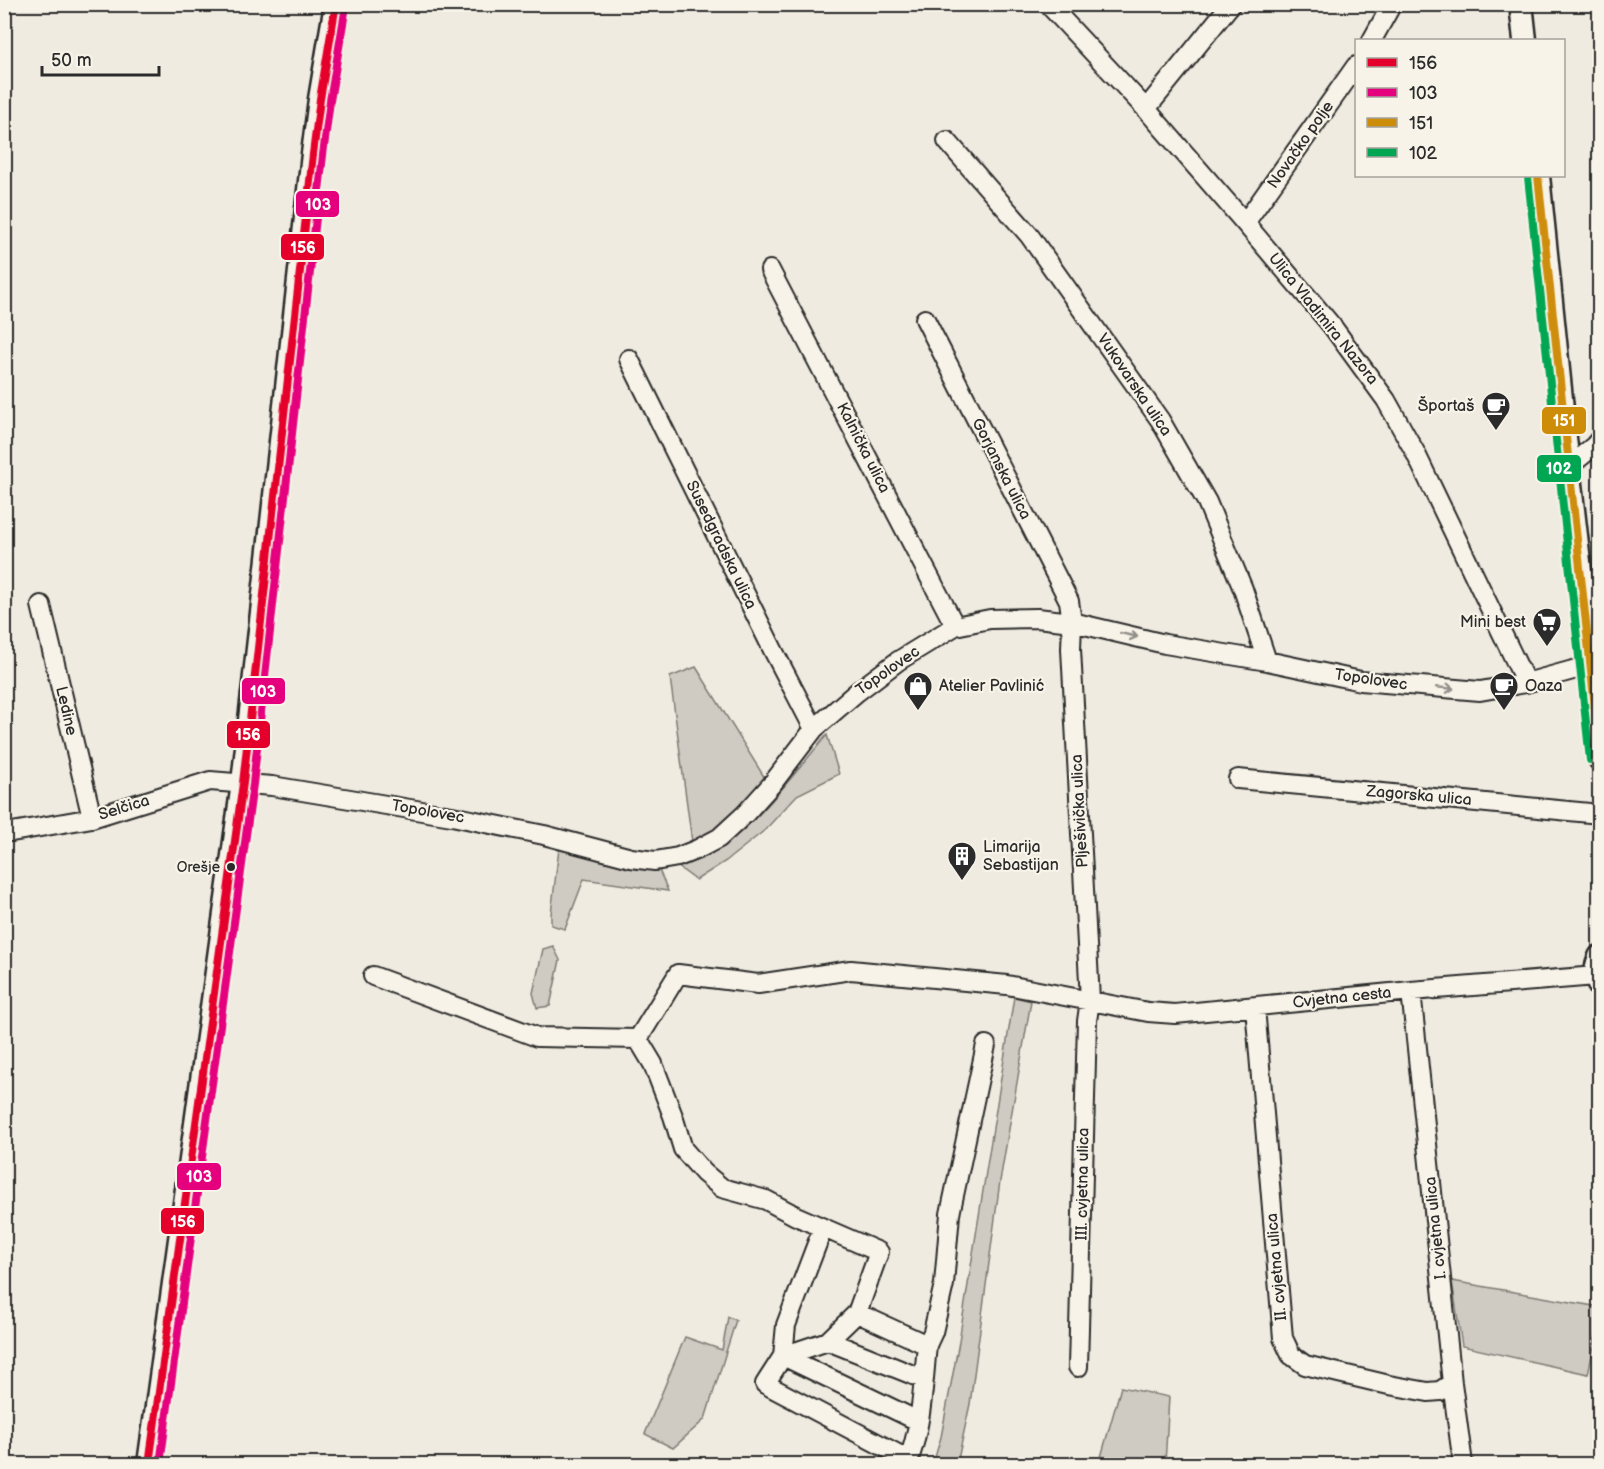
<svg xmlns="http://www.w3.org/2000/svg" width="1604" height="1469" font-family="'Balsamiq Sans',sans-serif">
<rect width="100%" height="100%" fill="#efebe0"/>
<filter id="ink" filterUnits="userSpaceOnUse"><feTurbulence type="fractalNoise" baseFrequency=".0167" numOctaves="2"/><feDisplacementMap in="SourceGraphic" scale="12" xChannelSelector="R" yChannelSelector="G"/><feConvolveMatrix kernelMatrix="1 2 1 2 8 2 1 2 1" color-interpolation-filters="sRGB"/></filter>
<g filter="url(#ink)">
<!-- green -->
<path fill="#cfcbc2" stroke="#7d7b76" stroke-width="1.5" d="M 696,667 L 766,780 L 739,809 L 714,831 L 692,842 L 670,677 Z
M 827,735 L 839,774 L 797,795 L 765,830 L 726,861 L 696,880 L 677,866 C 695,860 712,854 727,843 C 765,814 796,771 827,735 Z
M 559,849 L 626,867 L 659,870 L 668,891 L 584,879 L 565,929 L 551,925 L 551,914 Z
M 553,946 L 560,960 L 550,1006 L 537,1008 L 533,993 L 543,949 Z
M 1014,997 L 1031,1001 L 1000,1181 L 970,1404 L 957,1464 L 933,1464 L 941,1437 L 958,1347 Z
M 1452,1281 L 1599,1307 L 1599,1322 L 1588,1374 L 1462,1346 Z
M 728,1317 L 736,1320 L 705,1419 L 673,1448 L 645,1434 L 685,1337 L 722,1350 Z
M 1121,1387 L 1169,1397 L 1165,1464 L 1099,1464 Z"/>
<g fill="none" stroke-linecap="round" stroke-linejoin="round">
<!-- minor casing -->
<g stroke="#2b2b2b" stroke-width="22">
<path id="minor" d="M 1048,4 L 1146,109 L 1245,223 L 1332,326 L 1386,400 L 1415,452 L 1526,683
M 1372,40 L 1392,4
M 1146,109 L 1231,4
M 947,141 L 1029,235 L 1160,420 L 1207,502 L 1243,589 L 1267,661
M 1245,223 L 1356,66
M 770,270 L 955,626
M 925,319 L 1069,601 L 1072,622 L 1071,649 L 1090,1000 L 1087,1021 L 1078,1367
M 629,359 L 774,652 L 814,729
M 1568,467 L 1594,446 L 1600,439
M 41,605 L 92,818
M 1238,779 L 1600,814
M 4,832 L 12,832 L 92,818 L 210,781 L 272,786 L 452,816 L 544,835 L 631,858 L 655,861 L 678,857 L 698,849 L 719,838 L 745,814 L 772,784 L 814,729 L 857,692 L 898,661 L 955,626 L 990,619 L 1037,618 L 1072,622 L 1165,644 L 1267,661 L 1361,681 L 1480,691 L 1526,683 L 1591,665 L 1597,655
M 373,976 L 537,1037 L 638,1039 L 678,974 L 758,984 L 851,970 L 1007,985 L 1148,1012 L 1175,1014 L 1411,991 L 1596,976
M 1411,991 L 1452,1383 L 1463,1464
M 1255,1007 L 1283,1338 L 1291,1355 L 1305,1365 L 1389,1385 L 1428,1392 L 1440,1391 L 1452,1383
M 638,1039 L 653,1064 L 673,1116 L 683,1149 L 704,1173 L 722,1188 L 766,1200 L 796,1216 L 879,1252 L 857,1313 L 927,1345 C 923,1385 922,1427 907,1464
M 823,1228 L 786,1325 L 783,1356 L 765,1384 L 909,1460
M 828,1341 L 857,1313
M 927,1345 L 933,1332 L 944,1284 L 950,1214 L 986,1045
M 783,1356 L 828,1341 L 923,1379
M 783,1356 L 918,1421"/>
</g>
<!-- major casing -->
<g stroke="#2b2b2b" stroke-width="27">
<path id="major" d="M 1521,4 L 1525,40
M 1538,176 L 1568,467 L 1591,665 L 1600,759
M 1600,957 C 1595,968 1595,976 1600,986
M 149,1464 L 243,783 L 313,154 L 320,99 L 336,4"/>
</g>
<!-- minor -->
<use href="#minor" stroke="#f7f3e8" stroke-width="18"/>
<!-- major -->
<use href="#major" stroke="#f7f3e8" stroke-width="22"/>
<!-- bus-1 casing -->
<g stroke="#f7f3e8" stroke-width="12">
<path id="bus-1" d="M 149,1464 L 243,783 L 313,154 L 320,99 L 336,4"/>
</g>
<!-- bus-2 casing -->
<g stroke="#f7f3e8" stroke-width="12">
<path id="bus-2" d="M 160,1464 L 253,784 L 323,155 L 330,101 L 346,6"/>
</g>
<!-- bus-3 casing -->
<g stroke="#f7f3e8" stroke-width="12">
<path id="bus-3" d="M 1538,176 L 1600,754"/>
</g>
<!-- bus-4 casing -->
<g stroke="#f7f3e8" stroke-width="12">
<path id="bus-4" d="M 1528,177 L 1590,760"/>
</g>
<!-- bus-1 -->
<use href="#bus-1" stroke="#e4002b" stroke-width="8"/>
<!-- bus-2 -->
<use href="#bus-2" stroke="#e5007d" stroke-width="8"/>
<!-- bus-3 -->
<use href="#bus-3" stroke="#ce8d09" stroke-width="8"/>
<!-- bus-4 -->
<use href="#bus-4" stroke="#00a651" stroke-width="8"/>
</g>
<!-- one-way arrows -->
<defs><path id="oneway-shaft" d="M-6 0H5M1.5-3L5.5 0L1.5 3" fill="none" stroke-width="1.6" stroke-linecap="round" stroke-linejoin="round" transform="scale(1.5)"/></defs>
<g stroke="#918f8a">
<use href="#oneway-shaft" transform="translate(1129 635) rotate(13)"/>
<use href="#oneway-shaft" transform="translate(1445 688) rotate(5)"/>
</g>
</g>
<!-- icons -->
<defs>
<g id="cafe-pin" transform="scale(1.5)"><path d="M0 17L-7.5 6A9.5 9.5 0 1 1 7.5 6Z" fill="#2b2b2b" stroke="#f7f3e8"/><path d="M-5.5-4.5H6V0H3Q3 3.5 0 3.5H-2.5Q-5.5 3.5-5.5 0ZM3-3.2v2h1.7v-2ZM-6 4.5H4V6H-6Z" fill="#fff"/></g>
<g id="supermarket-pin" transform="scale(1.5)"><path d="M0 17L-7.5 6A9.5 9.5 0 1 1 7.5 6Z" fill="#2b2b2b" stroke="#f7f3e8"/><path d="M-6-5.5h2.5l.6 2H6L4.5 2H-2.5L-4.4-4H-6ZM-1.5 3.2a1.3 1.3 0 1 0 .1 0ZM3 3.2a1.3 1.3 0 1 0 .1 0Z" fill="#fff"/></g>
<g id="shop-pin" transform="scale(1.5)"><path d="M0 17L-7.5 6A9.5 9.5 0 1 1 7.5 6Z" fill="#2b2b2b" stroke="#f7f3e8"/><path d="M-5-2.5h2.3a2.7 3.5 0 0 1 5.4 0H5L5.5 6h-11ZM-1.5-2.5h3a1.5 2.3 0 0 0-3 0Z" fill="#fff"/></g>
<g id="building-pin" transform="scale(1.5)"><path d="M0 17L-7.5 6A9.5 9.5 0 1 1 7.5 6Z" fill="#2b2b2b" stroke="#f7f3e8"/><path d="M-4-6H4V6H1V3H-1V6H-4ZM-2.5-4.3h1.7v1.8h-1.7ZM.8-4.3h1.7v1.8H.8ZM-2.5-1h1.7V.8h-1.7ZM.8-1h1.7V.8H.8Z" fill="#fff"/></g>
</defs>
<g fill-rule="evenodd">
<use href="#cafe-pin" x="1496" y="406"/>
<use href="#supermarket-pin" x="1547" y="622"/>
<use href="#shop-pin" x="918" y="686"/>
<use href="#cafe-pin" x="1504" y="686"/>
<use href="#building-pin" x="962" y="856"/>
</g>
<!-- markers -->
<circle fill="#2b2b2b" stroke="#f7f3e8" stroke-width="2" cx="231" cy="867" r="5"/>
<g text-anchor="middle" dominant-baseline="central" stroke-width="4.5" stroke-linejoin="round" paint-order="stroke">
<!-- bus labels -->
<g font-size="14" fill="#2b2b2b" stroke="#f7f3e8" text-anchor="end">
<text x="220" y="867">Orešje</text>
</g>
<!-- street labels -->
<g font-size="16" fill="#2b2b2b" stroke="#f7f3e8">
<text transform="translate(1301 145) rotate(-55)">Novačko polje</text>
<text transform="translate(1323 319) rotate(51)">Ulica Vladimira Nazora</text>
<text transform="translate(1134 385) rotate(56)">Vukovarska ulica</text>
<text transform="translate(863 448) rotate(63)">Kalnička ulica</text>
<text transform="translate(1001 469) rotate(63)">Gorjanska ulica</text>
<text transform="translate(721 545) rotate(64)">Susedgradska ulica</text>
<text transform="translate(888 671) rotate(-35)">Topolovec</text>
<text transform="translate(1371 680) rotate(8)">Topolovec</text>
<text transform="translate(66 711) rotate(77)">Ledine</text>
<text transform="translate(1419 796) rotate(5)">Zagorska ulica</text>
<text transform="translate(124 808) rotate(-17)">Selčica</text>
<text transform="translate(1080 811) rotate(-93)">Plješivička ulica</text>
<text transform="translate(428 812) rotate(10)">Topolovec</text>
<text transform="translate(1342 998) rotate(-6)">Cvjetna cesta</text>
<text transform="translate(1083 1184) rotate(-89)">III. cvjetna ulica</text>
<text transform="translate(1436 1228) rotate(-96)">I. cvjetna ulica</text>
<text transform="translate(1277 1267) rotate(-95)">II. cvjetna ulica</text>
</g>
<!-- poi labels -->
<g font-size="16" fill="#2b2b2b" stroke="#f7f3e8" text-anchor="start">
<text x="1475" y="406" text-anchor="end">Športaš</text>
<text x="1526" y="622" text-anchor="end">Mini best</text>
<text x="939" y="686">Atelier Pavlinić</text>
<text x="1525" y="686">Oaza</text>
<text x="983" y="847">Limarija<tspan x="983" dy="18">Sebastijan</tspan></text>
</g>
</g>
<g stroke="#f7f3e8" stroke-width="2">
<rect x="295" y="190" width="45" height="28" rx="6" fill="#e5007d"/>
<rect x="280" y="233" width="45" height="28" rx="6" fill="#e4002b"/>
<rect x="1541" y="406" width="46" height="29" rx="6" fill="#ce8d09"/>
<rect x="1536" y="454" width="46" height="29" rx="6" fill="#00a651"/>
<rect x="241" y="677" width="45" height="28" rx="6" fill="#e5007d"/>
<rect x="226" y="720" width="45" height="29" rx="6" fill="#e4002b"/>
<rect x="176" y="1162" width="46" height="29" rx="6" fill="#e5007d"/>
<rect x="160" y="1207" width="45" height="28" rx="6" fill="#e4002b"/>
</g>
<g font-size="16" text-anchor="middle" font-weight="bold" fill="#fff">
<text x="318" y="210">103</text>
<text x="303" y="253">156</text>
<text x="1564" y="426">151</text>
<text x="1559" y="474">102</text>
<text x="263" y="697">103</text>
<text x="248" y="740">156</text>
<text x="199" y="1182">103</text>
<text x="183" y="1227">156</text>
</g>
<!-- margin -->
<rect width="1604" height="1469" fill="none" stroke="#f7f3e8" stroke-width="24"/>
<rect x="12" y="12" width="1580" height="1445" fill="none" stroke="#2b2b2b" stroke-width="2" filter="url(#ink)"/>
<!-- legend -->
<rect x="1355" y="39" width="210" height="138" fill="#f7f3e8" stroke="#a5a39c" stroke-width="1.5"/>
<rect x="1367" y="58" width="30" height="9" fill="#e4002b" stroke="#a5a39c" stroke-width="1.5"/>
<text x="1409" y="69" font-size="18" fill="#2b2b2b">156</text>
<rect x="1367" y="88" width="30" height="9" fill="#e5007d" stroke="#a5a39c" stroke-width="1.5"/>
<text x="1409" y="99" font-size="18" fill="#2b2b2b">103</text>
<rect x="1367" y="118" width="30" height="9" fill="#ce8d09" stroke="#a5a39c" stroke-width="1.5"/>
<text x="1409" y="129" font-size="18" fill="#2b2b2b">151</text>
<rect x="1367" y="148" width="30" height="9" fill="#00a651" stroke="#a5a39c" stroke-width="1.5"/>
<text x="1409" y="159" font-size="18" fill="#2b2b2b">102</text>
<!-- scale -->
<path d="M42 66v9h117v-9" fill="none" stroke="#2b2b2b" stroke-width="3"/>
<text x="51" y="66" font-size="18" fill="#2b2b2b" stroke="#f7f3e8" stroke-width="4.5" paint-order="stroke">50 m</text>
</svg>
